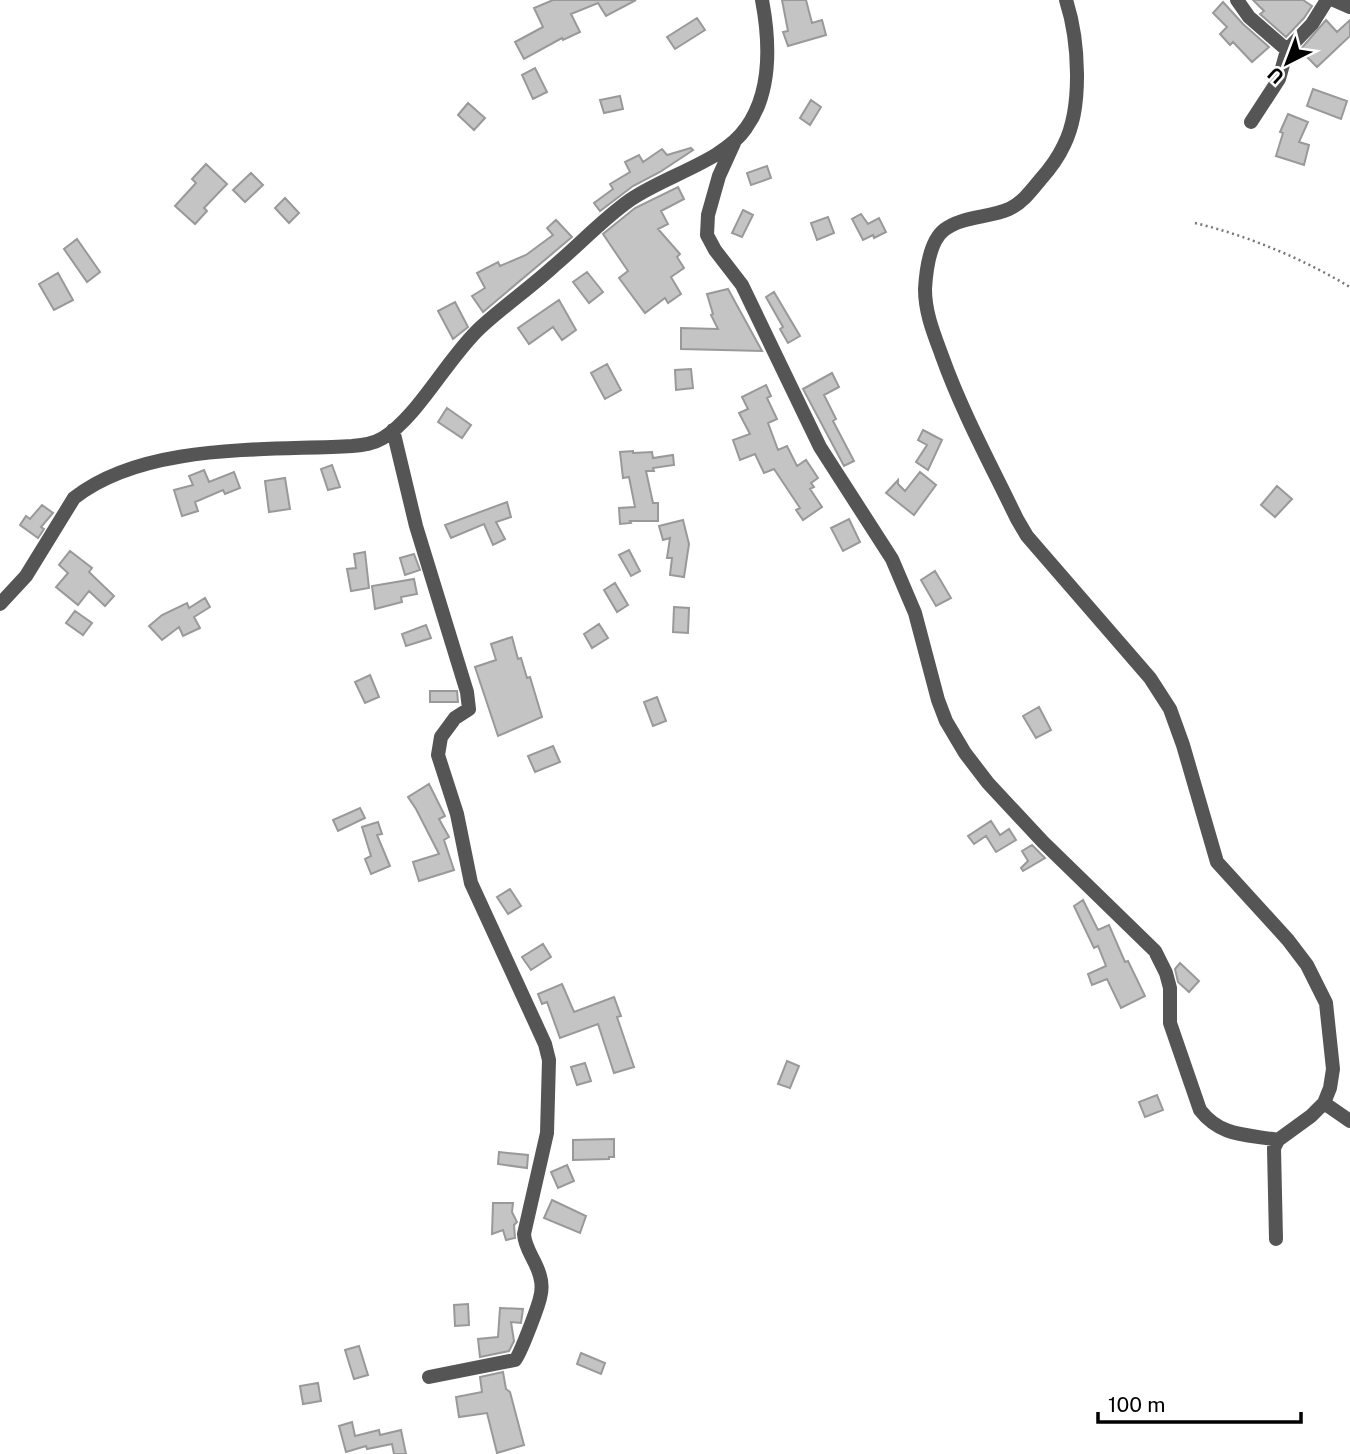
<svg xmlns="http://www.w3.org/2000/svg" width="1350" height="1454" font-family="'Public Sans',sans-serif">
<rect width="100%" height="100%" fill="#fff"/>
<!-- building -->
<path fill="#c4c4c4" stroke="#999" stroke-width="2" d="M 553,0 L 636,0 L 606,16 L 598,3 L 571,14 L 580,32 L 563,40 L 562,38 L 524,59 L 515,42 L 543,27 L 534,8 Z
M 782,0 L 806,0 L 812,23 L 822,20 L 826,35 L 788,46 L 783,32 L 788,31 Z
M 1253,0 L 1303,0 L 1312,6 L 1304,18 L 1286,37 L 1260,14 L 1264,11 Z
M 1223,2 L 1243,24 L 1269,47 L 1252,62 L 1233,42 L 1230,45 L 1220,34 L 1227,27 L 1213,13 Z
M 697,18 L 705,30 L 675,49 L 667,37 Z
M 1326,20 L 1337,32 L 1350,20 L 1350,36 L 1317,67 L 1300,50 Z
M 535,68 L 547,92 L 533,99 L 522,75 Z
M 1313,89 L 1347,101 L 1341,119 L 1307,106 Z
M 620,96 L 623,109 L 604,113 L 600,100 Z
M 811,100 L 821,107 L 810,125 L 800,118 Z
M 468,103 L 485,118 L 474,130 L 458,115 Z
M 1288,114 L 1308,122 L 1299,142 L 1309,145 L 1304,165 L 1276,156 L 1283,133 L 1280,132 Z
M 691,148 L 693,150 L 660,172 L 633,186 L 600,211 L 594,203 L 613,189 L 610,184 L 630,172 L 625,162 L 639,155 L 643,162 L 662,149 L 667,155 Z
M 206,164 L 227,184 L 204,208 L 207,211 L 195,224 L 175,206 L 196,183 L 192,179 Z
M 767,166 L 771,178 L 751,185 L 747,173 Z
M 251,173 L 263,185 L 245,202 L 233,190 Z
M 678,187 L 684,199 L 661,211 L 668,224 L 658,229 L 680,254 L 677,257 L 684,268 L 671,277 L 681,294 L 668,303 L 665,298 L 645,313 L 619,278 L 628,271 L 603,234 L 635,208 Z
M 285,198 L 299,213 L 289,223 L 275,208 Z
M 743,210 L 753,215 L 742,237 L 732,233 Z
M 861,214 L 868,224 L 879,218 L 886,232 L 874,238 L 873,235 L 863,240 L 852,219 Z
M 828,217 L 834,233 L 817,240 L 811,223 Z
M 556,220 L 572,237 L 483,312 L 472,296 L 485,288 L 477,273 L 498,262 L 500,266 L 526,255 L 553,235 L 547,228 Z
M 77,239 L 100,272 L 87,282 L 64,249 Z
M 587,272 L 603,292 L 589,303 L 573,282 Z
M 58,273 L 73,300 L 54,310 L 39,284 Z
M 728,289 L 762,351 L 681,349 L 681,328 L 718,329 L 711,315 L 713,314 L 707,294 Z
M 774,292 L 800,336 L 788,343 L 780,329 L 783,327 L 766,297 Z
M 559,300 L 576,330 L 562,340 L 553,327 L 529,344 L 518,328 Z
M 455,302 L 468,327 L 453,339 L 438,311 Z
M 607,364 L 621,390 L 605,399 L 591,373 Z
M 691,369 L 693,388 L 676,390 L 675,370 Z
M 832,373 L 839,387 L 824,395 L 836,419 L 833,421 L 854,461 L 844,466 L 803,389 Z
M 766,385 L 771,396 L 767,398 L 777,419 L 768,423 L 778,450 L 787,446 L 797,466 L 806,460 L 818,478 L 811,483 L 814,487 L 810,489 L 822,507 L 803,520 L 796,510 L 800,508 L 774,469 L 764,473 L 755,454 L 740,460 L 733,440 L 750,434 L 739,413 L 748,409 L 742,397 Z
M 447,408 L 471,425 L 462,438 L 438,422 Z
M 923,430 L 942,440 L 928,470 L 916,462 L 927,445 L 918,440 Z
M 633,451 L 633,453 L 652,452 L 653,458 L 673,455 L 674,465 L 653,468 L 654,471 L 646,471 L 653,503 L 658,503 L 658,521 L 630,521 L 631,523 L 620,524 L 619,508 L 635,507 L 629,477 L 623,478 L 620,452 Z
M 332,465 L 340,487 L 328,490 L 321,469 Z
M 204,470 L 209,482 L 234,472 L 240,488 L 225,494 L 223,490 L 195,502 L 198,511 L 182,516 L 174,490 L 193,485 L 189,476 Z
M 920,472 L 936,485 L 914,515 L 886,493 L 898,480 L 898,484 L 905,491 Z
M 285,478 L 290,509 L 269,512 L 265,481 Z
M 1277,486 L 1292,499 L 1275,517 L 1261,505 Z
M 507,502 L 511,517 L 496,522 L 505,539 L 493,545 L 484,524 L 451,538 L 445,525 Z
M 42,505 L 53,513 L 41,527 L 44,529 L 38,538 L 20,525 L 26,516 L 30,519 Z
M 849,519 L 860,542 L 843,551 L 831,528 Z
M 683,520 L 689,544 L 684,577 L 670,575 L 672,558 L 667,558 L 670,538 L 663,540 L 659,526 Z
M 629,550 L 640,571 L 631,576 L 619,555 Z
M 70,551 L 92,568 L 89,572 L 114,596 L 105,606 L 89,591 L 78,605 L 56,587 L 68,573 L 59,565 Z
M 365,552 L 369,588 L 351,591 L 347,569 L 356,568 L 354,554 Z
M 414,554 L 420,570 L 405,575 L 400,558 Z
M 935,571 L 951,598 L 936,606 L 921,580 Z
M 414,579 L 417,594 L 401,597 L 402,602 L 375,609 L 372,586 Z
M 615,583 L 628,605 L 617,612 L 604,590 Z
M 205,598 L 210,607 L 194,617 L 200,628 L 183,636 L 179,627 L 162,640 L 149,626 L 162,615 L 187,603 L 189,608 Z
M 674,607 L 689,608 L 688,633 L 673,632 Z
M 75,611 L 92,623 L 83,635 L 66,623 Z
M 599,624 L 608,638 L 592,648 L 584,634 Z
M 426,625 L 431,638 L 406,646 L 402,634 Z
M 512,637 L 518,659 L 521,658 L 527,678 L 530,677 L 542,717 L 498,736 L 475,667 L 496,660 L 491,644 Z
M 370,675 L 379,697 L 365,703 L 355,682 Z
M 430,691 L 457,691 L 458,702 L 430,702 Z
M 657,697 L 666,721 L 653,726 L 644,702 Z
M 1039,707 L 1051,730 L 1036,738 L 1023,716 Z
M 553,746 L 560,762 L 535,772 L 528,756 Z
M 429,784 L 445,816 L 439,819 L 449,837 L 444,840 L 454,870 L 419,881 L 413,862 L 439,854 L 416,809 L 408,797 Z
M 360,808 L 365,818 L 338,831 L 333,820 Z
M 991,821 L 1000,835 L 1009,829 L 1016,840 L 996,852 L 986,836 L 974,844 L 968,836 Z
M 378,822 L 382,834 L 377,835 L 390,866 L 371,874 L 365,859 L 371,856 L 362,827 Z
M 1032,845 L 1045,858 L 1023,871 L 1021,868 L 1028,861 L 1022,851 Z
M 510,889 L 521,906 L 508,914 L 497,897 Z
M 1083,900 L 1098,930 L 1109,925 L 1125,962 L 1128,961 L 1145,996 L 1121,1008 L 1107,979 L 1092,985 L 1088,974 L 1106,966 L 1098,946 L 1094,948 L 1074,906 Z
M 543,944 L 551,957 L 531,970 L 522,957 Z
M 1180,963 L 1199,981 L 1189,992 L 1178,982 L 1175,969 Z
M 562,984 L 574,1012 L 614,997 L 621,1016 L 617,1017 L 634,1067 L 614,1073 L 598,1024 L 560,1038 L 547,1002 L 542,1004 L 538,994 Z
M 787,1061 L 799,1066 L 790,1088 L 778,1084 Z
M 585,1063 L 591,1081 L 577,1085 L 571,1067 Z
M 1157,1095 L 1163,1110 L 1145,1117 L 1139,1102 Z
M 614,1139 L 614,1157 L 609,1157 L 609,1159 L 573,1160 L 573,1140 Z
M 499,1152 L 528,1155 L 527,1168 L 498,1164 Z
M 567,1165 L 574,1181 L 558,1188 L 551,1172 Z
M 552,1200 L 586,1216 L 580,1233 L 544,1218 Z
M 493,1203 L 513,1203 L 512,1212 L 517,1222 L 514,1225 L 515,1238 L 506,1240 L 503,1230 L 492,1234 Z
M 468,1304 L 469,1325 L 455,1326 L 454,1305 Z
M 500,1308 L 523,1309 L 521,1323 L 511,1322 L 514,1341 L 509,1351 L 480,1357 L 478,1339 L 498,1337 Z
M 359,1346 L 368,1375 L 354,1379 L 345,1350 Z
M 581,1353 L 605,1363 L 601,1374 L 577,1364 Z
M 503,1372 L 506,1389 L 510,1392 L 524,1445 L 497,1453 L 487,1413 L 459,1417 L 456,1397 L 482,1392 L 480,1377 Z
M 318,1383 L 321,1401 L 303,1404 L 300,1386 Z
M 352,1422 L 355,1436 L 379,1430 L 380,1435 L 401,1430 L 406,1454 L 394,1454 L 392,1444 L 367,1449 L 366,1446 L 346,1452 L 339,1426 Z"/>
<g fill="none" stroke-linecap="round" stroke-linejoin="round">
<!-- path -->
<path stroke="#777" stroke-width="2.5" stroke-dasharray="2 3.5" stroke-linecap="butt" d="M 1195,223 C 1249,236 1303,259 1350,287"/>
<!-- minor -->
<path stroke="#555" stroke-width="14" d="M 1066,0 C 1079,40 1083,107 1064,145 C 1058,158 1049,170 1040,180 C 1031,191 1022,203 1009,209 C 988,218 962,216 944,230 C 929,242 926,272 925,289 C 925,313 934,334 942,356 C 962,412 991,465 1017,519 L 1027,536 L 1150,678 L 1170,709 L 1183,745 L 1217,862 L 1288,940 L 1307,965 L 1326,1003 L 1333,1069 L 1330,1088 L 1324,1103 L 1311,1116 L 1278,1140 L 1274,1148 L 1276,1239
M 1237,0 L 1249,17 L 1287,50
M 1334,0 L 1350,7
M 1251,122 L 1279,79 L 1287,50 L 1312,24 L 1327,0
M 734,143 L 719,176 L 708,215 L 707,235 L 715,250 L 742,285 L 820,447 L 892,559 L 915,613 L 938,700 L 946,721 L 965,753 L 988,783 L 1043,842 L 1155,951 L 1166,973 L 1170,988 L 1170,1023 L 1200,1110 C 1221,1137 1246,1134 1278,1140
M 393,430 L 416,526 L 467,692 L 469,709 L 455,718 L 441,737 L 438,755 L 457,814 L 471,883 L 545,1044 L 549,1060 L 547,1133 L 524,1234 C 525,1250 536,1260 540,1276 C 542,1283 542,1291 540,1298 C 538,1307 520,1355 515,1360 L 429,1377
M 0,604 L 26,576 L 74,498 C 145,442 267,451 352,446 C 363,445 373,444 383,438 C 418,417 448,357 481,327 C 504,306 531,287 554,266 C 580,244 603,219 630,200 C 664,176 724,161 746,128 C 772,92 770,42 762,0
M 1324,1103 L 1350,1121"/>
</g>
<!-- north arrow -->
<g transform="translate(1287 63) rotate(222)" stroke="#ffffff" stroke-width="5" paint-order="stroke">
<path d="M0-5L12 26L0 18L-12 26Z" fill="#000000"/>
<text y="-10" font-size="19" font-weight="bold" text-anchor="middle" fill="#000000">U</text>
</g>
<!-- scale -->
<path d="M1098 1412v10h203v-10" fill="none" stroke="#000000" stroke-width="3.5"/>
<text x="1108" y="1412" font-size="21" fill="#000000" stroke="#ffffff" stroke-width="5" paint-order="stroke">100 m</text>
</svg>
